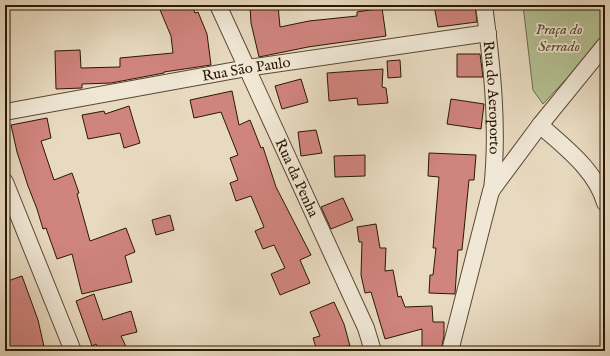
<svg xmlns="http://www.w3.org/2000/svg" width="610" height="356" font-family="'IM FELL English',serif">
<rect width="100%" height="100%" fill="#e8dac0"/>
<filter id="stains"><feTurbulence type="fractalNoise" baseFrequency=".005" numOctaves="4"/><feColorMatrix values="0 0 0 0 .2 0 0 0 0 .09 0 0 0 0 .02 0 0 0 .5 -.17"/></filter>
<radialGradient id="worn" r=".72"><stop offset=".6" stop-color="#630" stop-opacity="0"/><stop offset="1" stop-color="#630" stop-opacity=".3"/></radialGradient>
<!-- green -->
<path fill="#b4c093" stroke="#6f6c4a" d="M 523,5 L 605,5 L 605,37 L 543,104 L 533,90 Z"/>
<!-- building -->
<path fill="#d0847e" stroke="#2a1802" d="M 158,5 L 192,5 L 195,13 L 198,12 L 207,34 L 211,65 L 164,72 L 164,73 L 111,83 L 82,84 L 82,88 L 56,89 L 55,51 L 80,50 L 81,68 L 120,67 L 120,58 L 173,53 L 171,36 Z
M 278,5 L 280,27 L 309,21 L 357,16 L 357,12 L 382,8 L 386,36 L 308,47 L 259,57 L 251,23 L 250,7 Z
M 434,5 L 475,5 L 477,22 L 438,27 Z
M 457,54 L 480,54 L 483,77 L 457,77 Z
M 400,60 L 401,77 L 388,78 L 387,61 Z
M 383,69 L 382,87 L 386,88 L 388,103 L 358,105 L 357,98 L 329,101 L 327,73 Z
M 301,79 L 308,102 L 282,109 L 275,86 Z
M 232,91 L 239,125 L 250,120 L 261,148 L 263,147 L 276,187 L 311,255 L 300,260 L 310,283 L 280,295 L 271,274 L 285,268 L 274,245 L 263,249 L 255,231 L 264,227 L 251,196 L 236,201 L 230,183 L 238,180 L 230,158 L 238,155 L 221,112 L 194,118 L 190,100 Z
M 451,99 L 484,104 L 481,129 L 447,124 Z
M 129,106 L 140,143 L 124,148 L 120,133 L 88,139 L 82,115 L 104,111 L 105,114 Z
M 47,118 L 51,138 L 41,141 L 54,180 L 72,173 L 79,193 L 77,194 L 90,241 L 126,228 L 135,252 L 125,256 L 132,282 L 82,294 L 72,254 L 57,259 L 46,228 L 43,229 L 37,209 L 28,186 L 17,152 L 11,125 Z
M 316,130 L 322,153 L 301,156 L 298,132 Z
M 429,153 L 476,155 L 474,180 L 469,180 L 462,250 L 458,250 L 455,294 L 429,293 L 430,275 L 433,275 L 436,248 L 433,248 L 439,177 L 428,176 Z
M 365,155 L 365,176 L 335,177 L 334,156 Z
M 343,198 L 353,220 L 331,229 L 321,207 Z
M 170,215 L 174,230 L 156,235 L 152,220 Z
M 376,224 L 380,248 L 386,248 L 385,271 L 393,270 L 398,297 L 401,296 L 405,307 L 432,306 L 433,322 L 444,322 L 444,336 L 441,351 L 422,351 L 422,329 L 385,339 L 371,292 L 365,293 L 361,275 L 362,242 L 359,242 L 357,227 Z
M 22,276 L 38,320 L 45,351 L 6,351 L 5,282 Z
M 94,294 L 103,320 L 131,311 L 137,332 L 121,336 L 128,351 L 99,351 L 96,344 L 92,346 L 76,301 Z
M 334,302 L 344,324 L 350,346 L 347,346 L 349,351 L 317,351 L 313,338 L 320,336 L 310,312 Z"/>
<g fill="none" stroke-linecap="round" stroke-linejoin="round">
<!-- minor casing -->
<g stroke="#5a4832" stroke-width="18">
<g id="minor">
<path id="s1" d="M 218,5 L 366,328 L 373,351"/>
<path id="s2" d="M 484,5 C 492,65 499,129 492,190"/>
<path id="s3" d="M 5,112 L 247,68 L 488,33"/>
<path d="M 540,125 C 564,147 596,170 605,203"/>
<path d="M 5,182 L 73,351"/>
<path d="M 450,351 L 491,191 L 540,125 L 605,45"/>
</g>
</g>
<!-- minor -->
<use href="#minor" stroke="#f0e7d6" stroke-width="16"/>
</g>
<g text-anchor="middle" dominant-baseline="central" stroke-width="3.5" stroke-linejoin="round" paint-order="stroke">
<!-- park labels -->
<g font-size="15" font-style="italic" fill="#534a2e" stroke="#f0e7d6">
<text x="559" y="29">Praça do<tspan x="559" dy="17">Serrado</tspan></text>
</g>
<!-- street labels -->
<g font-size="15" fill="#2a1802" stroke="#f0e7d6">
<text stroke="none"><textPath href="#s3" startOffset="245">Rua São Paulo</textPath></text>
<text stroke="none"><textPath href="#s2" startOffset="93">Rua do Aeroporto</textPath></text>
<text stroke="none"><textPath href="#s1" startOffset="190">Rua da Penha</textPath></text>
</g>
</g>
<!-- margin -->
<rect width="610" height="356" fill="none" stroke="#e8dac0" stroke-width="20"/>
<rect x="6" y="6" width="598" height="344" fill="none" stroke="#2a1802" stroke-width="2"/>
<rect x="10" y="10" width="590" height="336" fill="none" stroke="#2a1802"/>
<rect width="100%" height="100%" filter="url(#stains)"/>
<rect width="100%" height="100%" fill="url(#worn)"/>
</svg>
